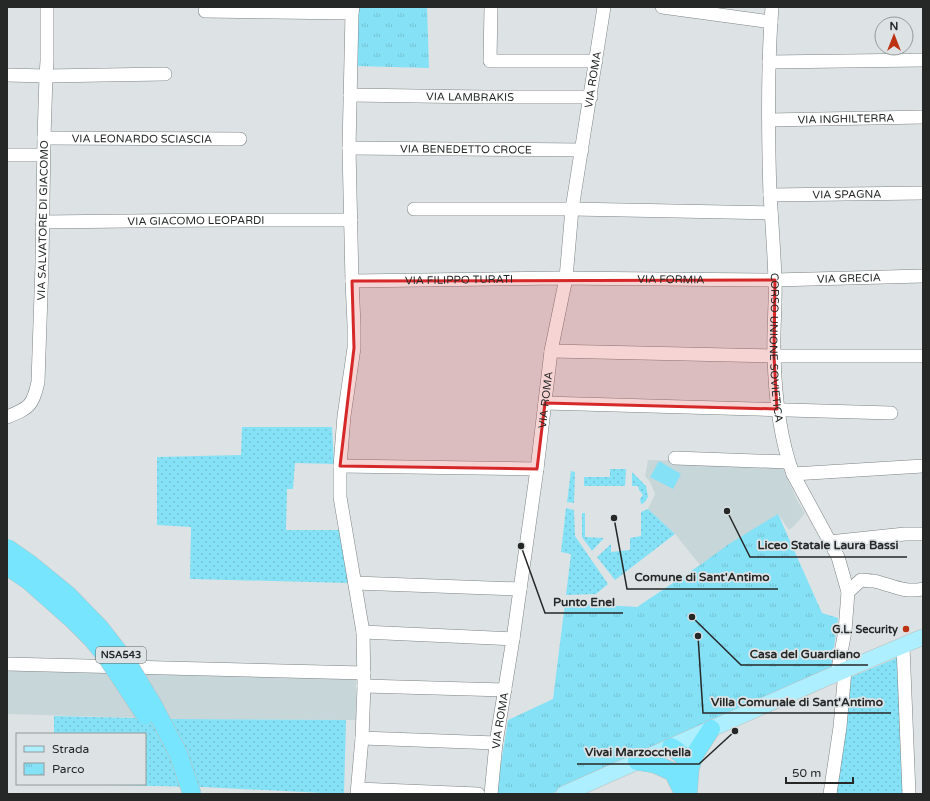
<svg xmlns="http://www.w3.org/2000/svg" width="930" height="801" font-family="'Varela Round',sans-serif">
<defs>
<pattern id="grass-dots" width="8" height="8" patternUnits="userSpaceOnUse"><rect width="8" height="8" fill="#85e1f5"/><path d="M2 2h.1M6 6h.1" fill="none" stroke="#73c1d2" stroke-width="1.8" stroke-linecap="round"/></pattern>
<pattern id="park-tufts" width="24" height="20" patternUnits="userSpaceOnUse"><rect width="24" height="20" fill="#85e1f5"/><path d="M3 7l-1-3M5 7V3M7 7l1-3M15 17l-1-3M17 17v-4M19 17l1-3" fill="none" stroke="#73c1d2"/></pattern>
</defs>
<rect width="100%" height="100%" fill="#dde3e5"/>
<!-- built -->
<path fill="#c7d6d9" d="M 648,460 L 781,464 L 799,504 L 805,513 L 795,525 L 789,530 L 778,514 L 700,565 L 675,534 L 648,509 L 655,494 L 650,482 L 645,476 Z
M 7,670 L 356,677 L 356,720 L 175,719 L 7,714 Z"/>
<!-- grass -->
<path fill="url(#grass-dots)" d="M 242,427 L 332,427 L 334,464 L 295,463 L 293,489 L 287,489 L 286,530 L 340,530 L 349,583 L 190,579 L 191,527 L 157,525 L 157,457 L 241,455 Z
M 610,469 L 626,469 L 625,486 L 584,486 L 584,477 L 610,477 Z
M 571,471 L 575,472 L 574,503 L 567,502 Z
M 632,472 L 646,486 L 648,497 L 644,503 L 641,504 L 640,499 L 643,495 L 639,490 L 638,486 L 632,486 Z
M 566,508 L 574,510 L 575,536 L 608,584 L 596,594 L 566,595 L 571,554 L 561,552 Z
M 648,509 L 675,534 L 615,580 L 597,557 L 611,544 L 611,552 L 630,550 L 630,538 L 641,536 L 641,512 Z
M 582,513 L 585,513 L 585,537 L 604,538 L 592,551 L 582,537 Z
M 899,657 L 903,794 L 834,794 L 851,677 Z
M 54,716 L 175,719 L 346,720 L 344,794 L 203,787 L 52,784 L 145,784 L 145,734 L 54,734 Z"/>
<!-- park -->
<path fill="url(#park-tufts)" d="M 356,7 L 427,7 L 429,68 L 355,66 Z
M 778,514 L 822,613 L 838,618 L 831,669 L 551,794 L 496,794 L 508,720 L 553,699 L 565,603 L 637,607 L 700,565 L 729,544 Z"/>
<!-- garden -->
<path fill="#85e1f5" d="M 659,461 L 681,474 L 673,489 L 650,477 Z"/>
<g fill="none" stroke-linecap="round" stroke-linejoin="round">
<!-- minor casing -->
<g stroke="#7d8384" stroke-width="14">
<g id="minor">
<path d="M 353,7 L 352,13 L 349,148 L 352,281 L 354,325 L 354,348 L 344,416 L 340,466 L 340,497 L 363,632 L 364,686 L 362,738 L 357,794"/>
<path d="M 491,7 L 490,61 L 596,61"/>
<path d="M 662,7 L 771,22"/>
<path id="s1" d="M 772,7 C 767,69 768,132 770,195 C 772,223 774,251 775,280 C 776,305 773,330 774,355 C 775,396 779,436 793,474 L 838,557 L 848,592 L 845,631 L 837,674"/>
<path d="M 205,11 L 352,13"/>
<path d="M 769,62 L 923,60"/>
<path d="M 7,75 L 46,76 L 165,74"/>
<path id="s2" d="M 350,95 L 485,97 L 591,97"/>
<path id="s3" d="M 769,120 L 923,117"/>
<path id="s4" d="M 44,138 L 240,139"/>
<path id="s5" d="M 349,148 L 582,150"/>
<path d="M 7,155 L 43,155"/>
<path id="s6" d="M 770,195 L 923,193"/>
<path d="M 414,209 L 572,209 L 771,213"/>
<path id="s7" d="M 42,222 L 219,220 L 351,220"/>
<path id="s8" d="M 352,281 L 557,278 L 775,280 L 923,276"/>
<path d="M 551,351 L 774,356 L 923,356"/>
<path d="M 545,403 L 891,413"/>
<path id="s9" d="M 7,417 C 29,408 33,406 38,382 L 42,264 L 44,138 L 46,76 L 47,61 L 47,7"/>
<path d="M 675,458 L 788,462"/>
<path d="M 340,466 L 537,469"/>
<path d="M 793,474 L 923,466"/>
<path d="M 829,542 L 905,534 L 923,534"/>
<path d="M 355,583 L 520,589"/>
<path d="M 848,592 L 861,580 C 865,580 869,581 874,581 C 892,585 903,593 923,589"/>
<path d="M 363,632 L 513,639"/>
<path d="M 903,646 L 909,794"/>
<path d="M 7,664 L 364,673"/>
<path d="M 364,686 L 505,690"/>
<path d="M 362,738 L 496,743"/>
<path d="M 358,789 L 478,794"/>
<path id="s10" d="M 491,794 L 496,743 L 513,639 L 537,469 L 551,351 L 566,278 L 572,209 L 604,7"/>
<path d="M 830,794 L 840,727 L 845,670"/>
</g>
</g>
<!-- major casing -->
<g stroke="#bebebe" stroke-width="17">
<path id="major" d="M 564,794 L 826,678 L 923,637"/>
</g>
<!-- highway casing -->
<g stroke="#bebebe" stroke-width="19">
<path id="highway" d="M 671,747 C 681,753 685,757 690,768
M 637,761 L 655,764 L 673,772 L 684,794
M 688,794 L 690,768 L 695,754 L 711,729"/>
</g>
<!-- minor -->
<use href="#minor" stroke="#fff" stroke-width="13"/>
<!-- major -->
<use href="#major" stroke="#adeffe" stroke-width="16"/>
<!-- highway -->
<use href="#highway" stroke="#77e5fd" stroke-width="18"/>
<!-- highway-bridge casing -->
<g stroke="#bebebe" stroke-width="19" stroke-linecap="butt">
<path id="highway-bridge" d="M 7,548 L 30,564 L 68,595 L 100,628 L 128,664 L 153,705 L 178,753 L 192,794
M 7,566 L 29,581 L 73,620 L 92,639 L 106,656 L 145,715"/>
</g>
<!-- highway-bridge -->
<use href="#highway-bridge" stroke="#77e5fd" stroke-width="18"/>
</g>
<!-- marked area -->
<path fill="#d62828" fill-opacity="0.2" stroke="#d62828" stroke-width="3" stroke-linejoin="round" d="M 775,280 L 774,356 L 777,409 L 545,403 L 537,469 L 340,466 L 354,348 L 352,281 Z"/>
<!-- markers -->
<circle fill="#bc3213" stroke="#dde3e5" stroke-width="1.5" cx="906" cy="629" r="4"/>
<g text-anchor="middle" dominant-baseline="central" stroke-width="3.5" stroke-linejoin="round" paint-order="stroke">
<!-- shield labels -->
<rect fill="#dde3e5" stroke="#5d6061" stroke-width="1" x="96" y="647" width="50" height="16" rx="3"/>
<g font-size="10" font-weight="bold" fill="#262828">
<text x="121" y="655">NSA543</text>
</g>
<!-- street labels -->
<g font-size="11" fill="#262828" stroke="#dde3e5">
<text stroke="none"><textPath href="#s10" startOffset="722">VIA ROMA</textPath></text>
<text stroke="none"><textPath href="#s2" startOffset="120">VIA LAMBRAKIS</textPath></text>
<text stroke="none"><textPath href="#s3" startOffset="77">VIA INGHILTERRA</textPath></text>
<text stroke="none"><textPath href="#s4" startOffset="98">VIA LEONARDO SCIASCIA</textPath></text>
<text stroke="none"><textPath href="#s5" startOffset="117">VIA BENEDETTO CROCE</textPath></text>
<text stroke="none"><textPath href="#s6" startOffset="77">VIA SPAGNA</textPath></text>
<text stroke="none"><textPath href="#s9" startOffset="212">VIA SALVATORE DI GIACOMO</textPath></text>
<text stroke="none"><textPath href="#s7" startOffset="154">VIA GIACOMO LEOPARDI</textPath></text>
<text stroke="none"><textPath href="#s8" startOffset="497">VIA GRECIA</textPath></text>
<text stroke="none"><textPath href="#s8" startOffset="107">VIA FILIPPO TURATI</textPath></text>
<text stroke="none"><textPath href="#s8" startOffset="319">VIA FORMIA</textPath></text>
<text stroke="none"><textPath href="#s1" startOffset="341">CORSO UNIONE SOVIETICA</textPath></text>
<text stroke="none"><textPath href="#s10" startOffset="398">VIA ROMA</textPath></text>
<text stroke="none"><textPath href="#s10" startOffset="74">VIA ROMA</textPath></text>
</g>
<!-- poi labels -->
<g font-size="11" font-weight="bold" fill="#262828" stroke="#dde3e5" text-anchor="end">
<text x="898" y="629">G.L. Security</text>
</g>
</g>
<!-- callouts -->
<path fill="none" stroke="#262828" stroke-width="1.5" d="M727 511L750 557H907M614 518L627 589H778M521 546L545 613H623M692 617L741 665H868M698 636L703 713H891M735 731L699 764H577"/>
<g fill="#262828" stroke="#dde3e5" stroke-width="1.5">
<circle cx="727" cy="511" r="4"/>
<circle cx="614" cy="518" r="4"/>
<circle cx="521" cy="546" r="4"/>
<circle cx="692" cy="617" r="4"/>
<circle cx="698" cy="636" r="4"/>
<circle cx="735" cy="731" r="4"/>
</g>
<g font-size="12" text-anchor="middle" font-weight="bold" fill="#262828" stroke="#dde3e5" stroke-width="3.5" stroke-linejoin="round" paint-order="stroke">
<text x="828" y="549">Liceo Statale Laura Bassi</text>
<text x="702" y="581">Comune di Sant'Antimo</text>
<text x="584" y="606">Punto Enel</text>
<text x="805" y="658">Casa del Guardiano</text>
<text x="797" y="706">Villa Comunale di Sant'Antimo</text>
<text x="638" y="756">Vivai Marzocchella</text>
</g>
<!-- border -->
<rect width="930" height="801" fill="none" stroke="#262828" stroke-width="16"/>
<!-- legend -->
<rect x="16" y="733" width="130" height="52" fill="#dde3e5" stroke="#949899"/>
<rect x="24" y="746" width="20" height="6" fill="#adeffe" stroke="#949899"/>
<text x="52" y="753" font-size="12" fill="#262828">Strada</text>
<rect x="24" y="763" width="20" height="12" fill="url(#park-tufts)" stroke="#949899"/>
<text x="52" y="773" font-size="12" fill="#262828">Parco</text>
<!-- north arrow -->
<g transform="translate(894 36)"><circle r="19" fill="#dde3e5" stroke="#949899"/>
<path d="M0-3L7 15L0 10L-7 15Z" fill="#bc3213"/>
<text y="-6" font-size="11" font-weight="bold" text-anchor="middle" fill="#262828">N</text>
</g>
<!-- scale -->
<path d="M786 777v6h67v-6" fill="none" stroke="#262828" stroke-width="2"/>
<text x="792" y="777" font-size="12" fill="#262828" stroke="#dde3e5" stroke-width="3" paint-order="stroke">50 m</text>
</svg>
